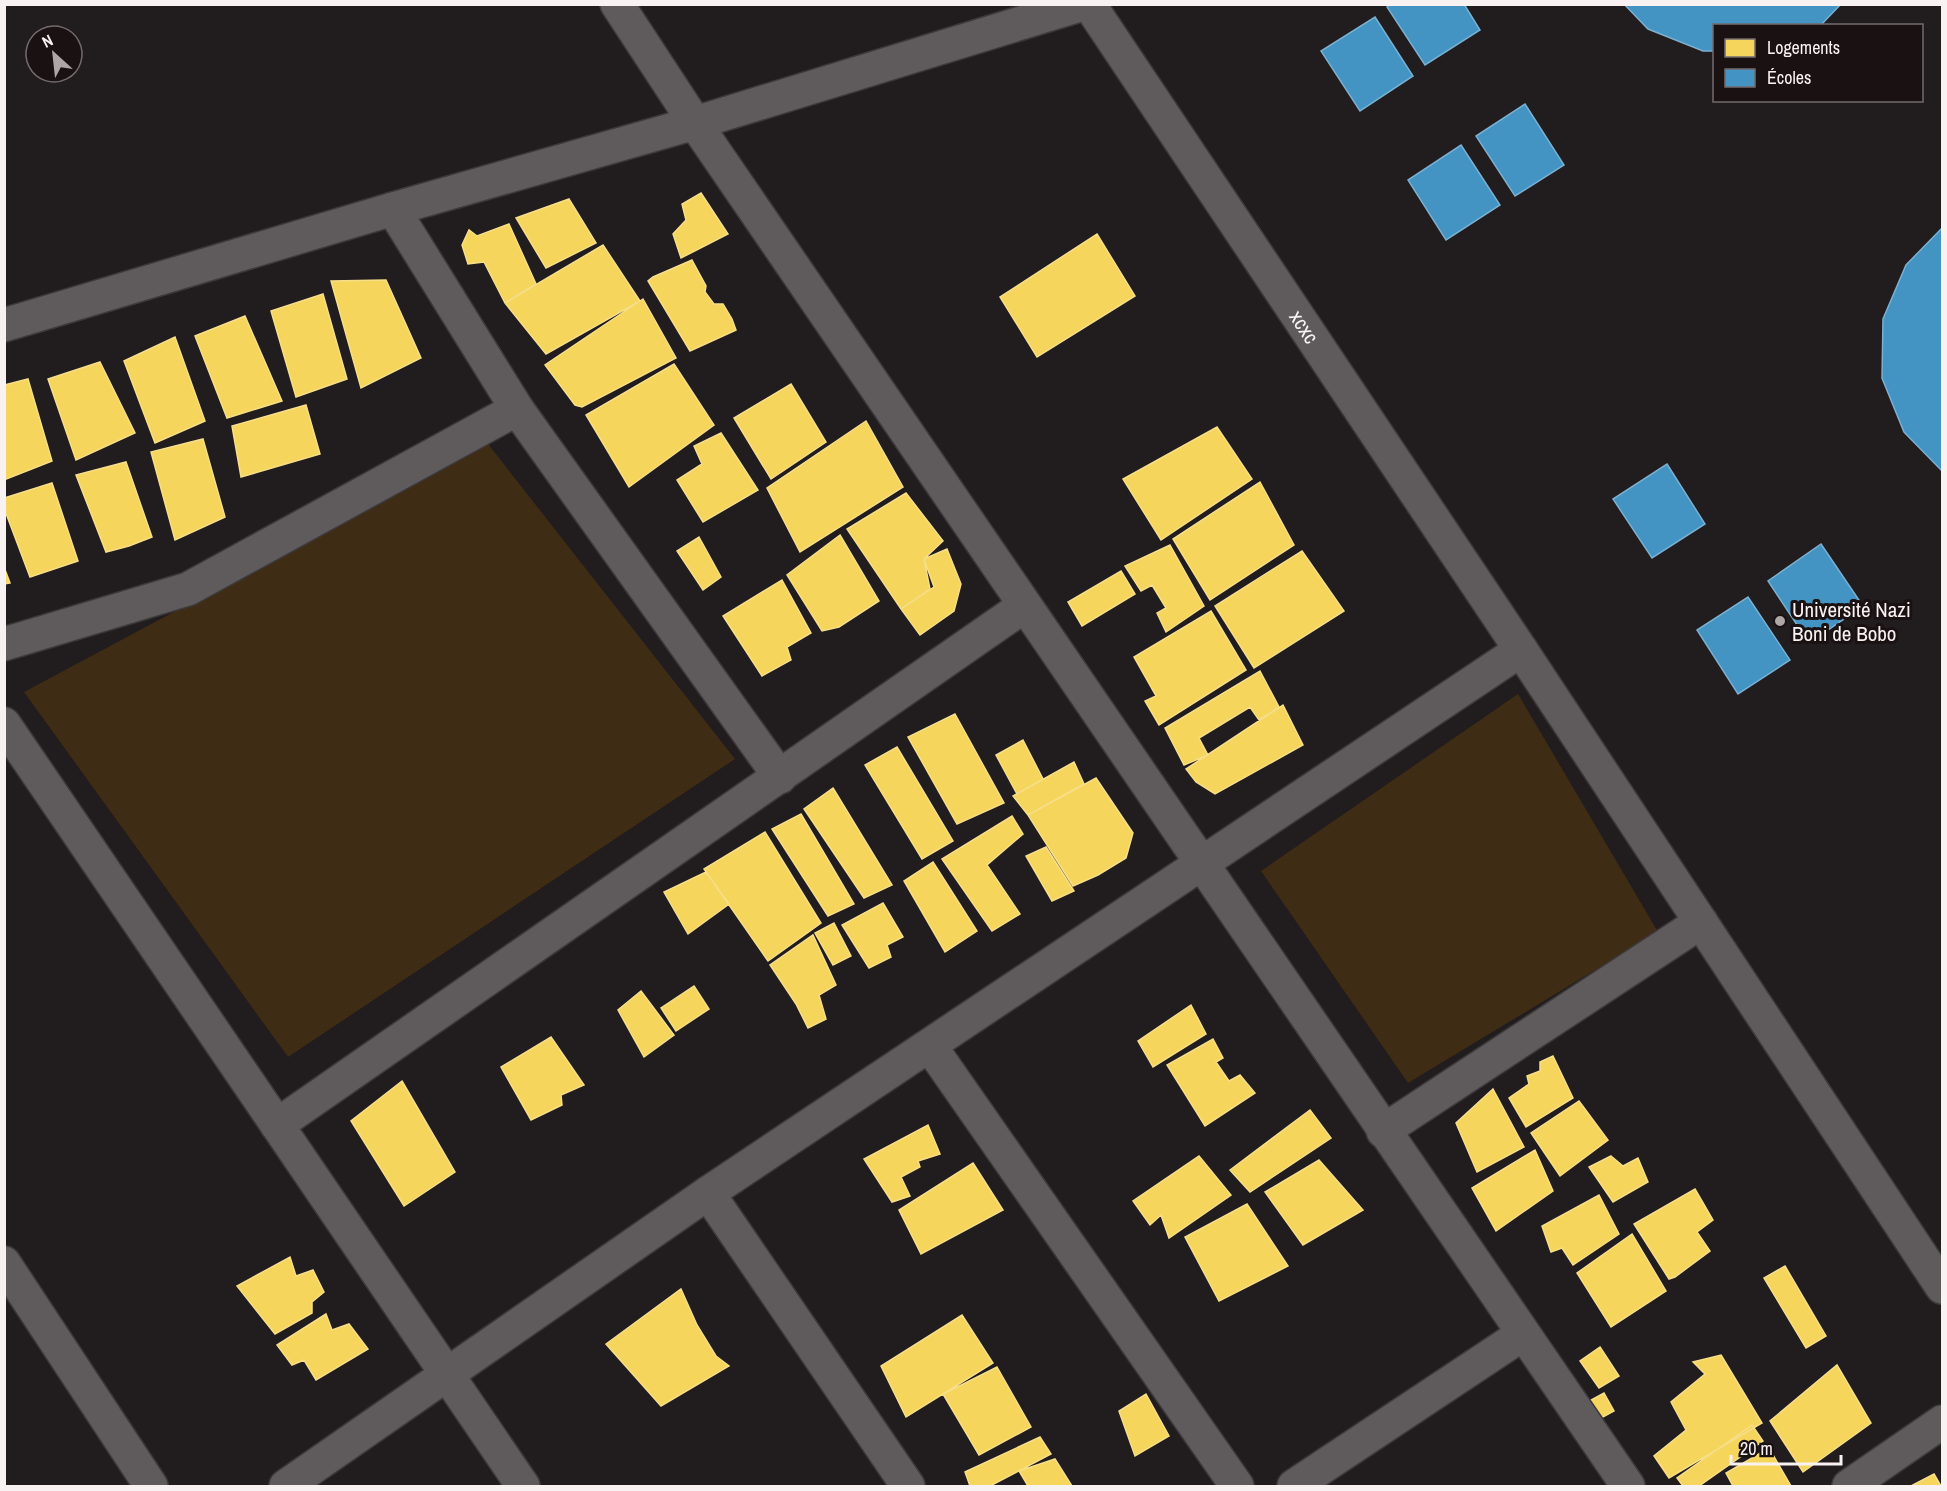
<svg xmlns="http://www.w3.org/2000/svg" width="1947" height="1491" font-family="'Archivo Narrow',sans-serif">
<rect width="100%" height="100%" fill="#211c1d"/>
<!-- green -->
<path fill="#3f2c14" d="M 488,444 L 735,759 L 288,1057 L 24,692 Z
M 1518,694 L 1658,932 L 1408,1083 L 1261,871 Z"/>
<!-- homes -->
<path fill="#f6d55c" stroke="#f7de89" stroke-width="1.5" d="M 701,193 L 728,234 L 681,258 L 673,234 L 686,220 L 682,204 Z
M 569,199 L 596,243 L 546,268 L 516,218 Z
M 509,224 L 536,284 L 505,303 L 484,262 L 468,264 L 462,245 L 469,230 L 477,236 Z
M 1097,234 L 1135,296 L 1037,357 L 1000,297 Z
M 603,245 L 640,301 L 546,354 L 505,303 Z
M 692,260 L 706,286 L 705,292 L 714,304 L 723,304 L 732,319 L 736,330 L 690,351 L 648,281 L 653,277 Z
M 386,280 L 421,358 L 361,388 L 331,281 Z
M 323,294 L 347,379 L 296,397 L 271,311 Z
M 643,299 L 676,358 L 582,407 L 575,405 L 545,365 Z
M 245,316 L 282,401 L 227,418 L 195,336 Z
M 175,337 L 205,421 L 155,443 L 124,361 Z
M 100,362 L 135,433 L 76,460 L 48,379 Z
M 674,364 L 714,425 L 629,487 L 586,415 Z
M 28,379 L 52,461 L 4,480 L 4,385 Z
M 791,384 L 826,442 L 771,479 L 734,418 Z
M 306,405 L 320,454 L 241,477 L 232,426 Z
M 866,421 L 903,487 L 800,552 L 767,488 Z
M 1217,427 L 1252,479 L 1161,540 L 1123,479 Z
M 721,433 L 758,490 L 703,522 L 677,480 L 702,464 L 694,446 Z
M 203,439 L 225,517 L 175,540 L 151,452 Z
M 126,462 L 152,537 L 129,546 L 106,552 L 76,475 Z
M 1260,482 L 1294,545 L 1210,600 L 1173,539 Z
M 52,483 L 78,561 L 30,577 L 4,508 L 4,498 Z
M 906,493 L 943,541 L 924,559 L 930,589 L 901,609 L 847,529 Z
M 840,535 L 879,601 L 839,627 L 822,631 L 787,575 Z
M 699,537 L 721,577 L 703,590 L 677,551 Z
M 1170,545 L 1204,606 L 1166,632 L 1157,613 L 1166,608 L 1152,585 L 1141,591 L 1125,566 Z
M 947,549 L 961,584 L 954,611 L 920,635 L 901,609 L 934,587 L 924,559 Z
M 1302,551 L 1344,611 L 1254,668 L 1215,606 Z
M 4,567 L 10,583 L 4,584 Z
M 1121,571 L 1135,594 L 1082,626 L 1068,602 Z
M 782,580 L 811,633 L 787,647 L 791,660 L 762,676 L 723,616 Z
M 1211,611 L 1246,670 L 1159,725 L 1145,701 L 1156,696 L 1134,657 Z
M 1260,671 L 1279,707 L 1259,720 L 1250,707 L 1199,738 L 1208,755 L 1184,765 L 1165,728 Z
M 1283,705 L 1303,745 L 1215,794 L 1196,782 L 1186,769 Z
M 955,714 L 1004,803 L 957,824 L 908,737 Z
M 1023,740 L 1043,779 L 1017,794 L 996,755 Z
M 897,747 L 953,841 L 922,859 L 865,765 Z
M 1074,762 L 1084,784 L 1028,815 L 1013,796 Z
M 1096,778 L 1133,833 L 1126,858 L 1098,875 L 1073,886 L 1028,815 Z
M 833,788 L 892,885 L 864,898 L 804,809 Z
M 801,814 L 854,904 L 828,916 L 772,829 Z
M 1012,816 L 1023,834 L 987,865 L 1020,914 L 992,931 L 942,859 Z
M 765,832 L 821,923 L 768,961 L 704,869 Z
M 1046,847 L 1074,891 L 1052,901 L 1026,856 Z
M 933,862 L 977,931 L 945,952 L 904,881 Z
M 706,872 L 729,904 L 688,934 L 664,892 Z
M 883,903 L 903,937 L 887,945 L 891,957 L 869,968 L 842,925 Z
M 834,923 L 851,956 L 833,965 L 815,933 Z
M 813,935 L 836,985 L 819,995 L 826,1019 L 808,1028 L 796,1004 L 770,965 Z
M 694,986 L 709,1009 L 676,1031 L 661,1008 Z
M 641,991 L 674,1035 L 644,1057 L 618,1010 Z
M 1191,1005 L 1206,1034 L 1153,1067 L 1138,1041 Z
M 551,1037 L 584,1085 L 561,1095 L 562,1105 L 531,1120 L 501,1067 Z
M 1213,1039 L 1223,1058 L 1216,1062 L 1229,1081 L 1240,1075 L 1255,1093 L 1205,1126 L 1167,1065 Z
M 1553,1056 L 1573,1098 L 1526,1127 L 1509,1098 L 1529,1084 L 1527,1076 L 1540,1071 L 1540,1062 Z
M 402,1081 L 455,1172 L 404,1206 L 351,1121 Z
M 1493,1089 L 1524,1147 L 1477,1172 L 1456,1123 Z
M 1579,1101 L 1608,1140 L 1560,1176 L 1531,1133 Z
M 1310,1110 L 1331,1138 L 1250,1192 L 1230,1170 Z
M 928,1125 L 940,1154 L 918,1161 L 920,1167 L 901,1177 L 910,1196 L 892,1202 L 864,1159 Z
M 1535,1150 L 1553,1191 L 1496,1231 L 1472,1188 Z
M 1199,1156 L 1231,1195 L 1169,1238 L 1161,1215 L 1150,1225 L 1133,1201 Z
M 1611,1156 L 1623,1166 L 1638,1158 L 1648,1182 L 1613,1202 L 1589,1167 Z
M 1319,1160 L 1363,1210 L 1303,1245 L 1265,1192 Z
M 973,1163 L 1003,1210 L 921,1254 L 899,1210 Z
M 1695,1189 L 1713,1220 L 1697,1232 L 1710,1251 L 1675,1277 L 1669,1279 L 1634,1224 Z
M 1599,1195 L 1619,1234 L 1573,1265 L 1562,1248 L 1551,1252 L 1542,1226 Z
M 1247,1204 L 1288,1266 L 1219,1301 L 1185,1237 Z
M 1632,1234 L 1666,1291 L 1611,1327 L 1577,1273 Z
M 290,1257 L 296,1276 L 313,1270 L 324,1292 L 312,1302 L 312,1313 L 275,1334 L 237,1286 Z
M 1785,1266 L 1826,1336 L 1806,1348 L 1764,1278 Z
M 681,1289 L 697,1325 L 716,1356 L 729,1366 L 661,1406 L 606,1344 Z
M 326,1314 L 332,1330 L 349,1324 L 368,1349 L 316,1380 L 304,1360 L 292,1365 L 277,1345 Z
M 962,1315 L 993,1363 L 906,1417 L 881,1366 Z
M 1600,1347 L 1619,1376 L 1599,1388 L 1580,1361 Z
M 1721,1355 L 1762,1423 L 1669,1478 L 1654,1456 L 1686,1430 L 1671,1402 L 1705,1374 L 1693,1362 Z
M 1837,1365 L 1871,1423 L 1803,1472 L 1770,1421 Z
M 997,1367 L 1031,1427 L 979,1455 L 943,1394 Z
M 1604,1393 L 1614,1411 L 1590,1424 L 1580,1406 Z
M 1146,1394 L 1169,1436 L 1135,1456 L 1119,1411 Z
M 1752,1425 L 1763,1441 L 1699,1486 L 1683,1486 L 1677,1478 Z
M 1040,1437 L 1051,1454 L 990,1486 L 970,1486 L 965,1472 Z
M 1769,1448 L 1791,1486 L 1733,1486 L 1726,1473 Z
M 1055,1459 L 1072,1486 L 1028,1486 L 1019,1471 Z
M 1934,1474 L 1941,1486 L 1911,1486 Z"/>
<!-- schools -->
<path fill="#4393c3" stroke="#7ab0d1" stroke-width="1.5" d="M 1391,4 L 1464,4 L 1480,30 L 1425,65 L 1387,7 Z
M 1624,4 L 1841,4 L 1820,26 L 1714,26 L 1714,51 L 1703,51 L 1648,29 Z
M 1375,17 L 1413,76 L 1360,111 L 1321,51 Z
M 1525,104 L 1564,165 L 1515,196 L 1476,136 Z
M 1461,145 L 1500,205 L 1446,240 L 1408,180 Z
M 1942,228 L 1942,471 L 1904,432 L 1882,378 L 1883,319 L 1906,265 Z
M 1667,464 L 1705,524 L 1652,558 L 1613,499 Z
M 1821,544 L 1863,606 L 1809,643 L 1768,581 Z
M 1748,597 L 1790,660 L 1738,694 L 1697,630 Z"/>
<g fill="none" stroke-linecap="round" stroke-linejoin="round">
<!-- minor casing -->
<g stroke="#3d393a" stroke-width="36">
<g id="minor">
<path d="M 617,4 L 695,123 L 1628,1486"/>
<path id="s1" d="M 1089,4 L 1521,650 L 1942,1287"/>
<path d="M 393,209 L 517,409 L 780,777"/>
<path d="M 4,325 L 393,209 L 695,123 L 1083,4"/>
<path d="M 4,644 L 188,589 L 517,409"/>
<path d="M 4,724 L 523,1486"/>
<path d="M 930,1046 L 1237,1486"/>
<path d="M 277,1125 L 1024,606"/>
<path d="M 1383,1131 L 1701,922"/>
<path d="M 708,1193 L 908,1486"/>
<path d="M 4,1263 L 151,1486"/>
<path d="M 286,1486 L 708,1193 L 1521,650"/>
<path d="M 1294,1486 L 1523,1334"/>
<path d="M 1849,1486 L 1942,1422"/>
</g>
</g>
<!-- minor -->
<use href="#minor" stroke="#5f5b5c" stroke-width="33"/>
</g>
<!-- markers -->
<circle fill="#ada7a8" stroke="#1a1113" stroke-width="2" cx="1780" cy="621" r="6"/>
<g text-anchor="middle" dominant-baseline="central" stroke-width="6" stroke-linejoin="round" paint-order="stroke">
<!-- street labels -->
<g font-size="21" fill="#f9f2f3" stroke="#1a1113">
<text stroke="none"><textPath href="#s1" startOffset="388">xcxc</textPath></text>
</g>
<!-- poi labels -->
<g font-size="21" fill="#f9f2f3" stroke="#1a1113" text-anchor="start">
<text x="1792" y="609">Université Nazi<tspan x="1792" dy="24">Boni de Bobo</tspan></text>
</g>
</g>
<!-- border -->
<rect width="1947" height="1491" fill="none" stroke="#f9f2f3" stroke-width="12"/>
<!-- legend -->
<rect x="1713" y="24" width="210" height="78" fill="#1a1113" stroke="#736b6d" stroke-width="1.5"/>
<rect x="1725" y="39" width="30" height="18" fill="#f6d55c" stroke="#736b6d" stroke-width="1.5"/>
<text x="1767" y="54" font-size="18" fill="#f9f2f3">Logements</text>
<rect x="1725" y="69" width="30" height="18" fill="#4393c3" stroke="#736b6d" stroke-width="1.5"/>
<text x="1767" y="84" font-size="18" fill="#f9f2f3">Écoles</text>
<!-- north arrow -->
<g transform="translate(54 54) rotate(333)"><circle r="28" fill="#1a1113" stroke="#736b6d" stroke-width="1.5"/>
<path d="M0-4.5L10 22L0 15L-10 22Z" fill="#ada7a8"/>
<text y="-9" font-size="16" font-weight="bold" text-anchor="middle" fill="#f9f2f3">N</text>
</g>
<!-- scale -->
<path d="M1731 1455v9h110v-9" fill="none" stroke="#f9f2f3" stroke-width="3"/>
<text x="1740" y="1455" font-size="18" fill="#f9f2f3" stroke="#1a1113" stroke-width="4.5" paint-order="stroke">20 m</text>
</svg>
